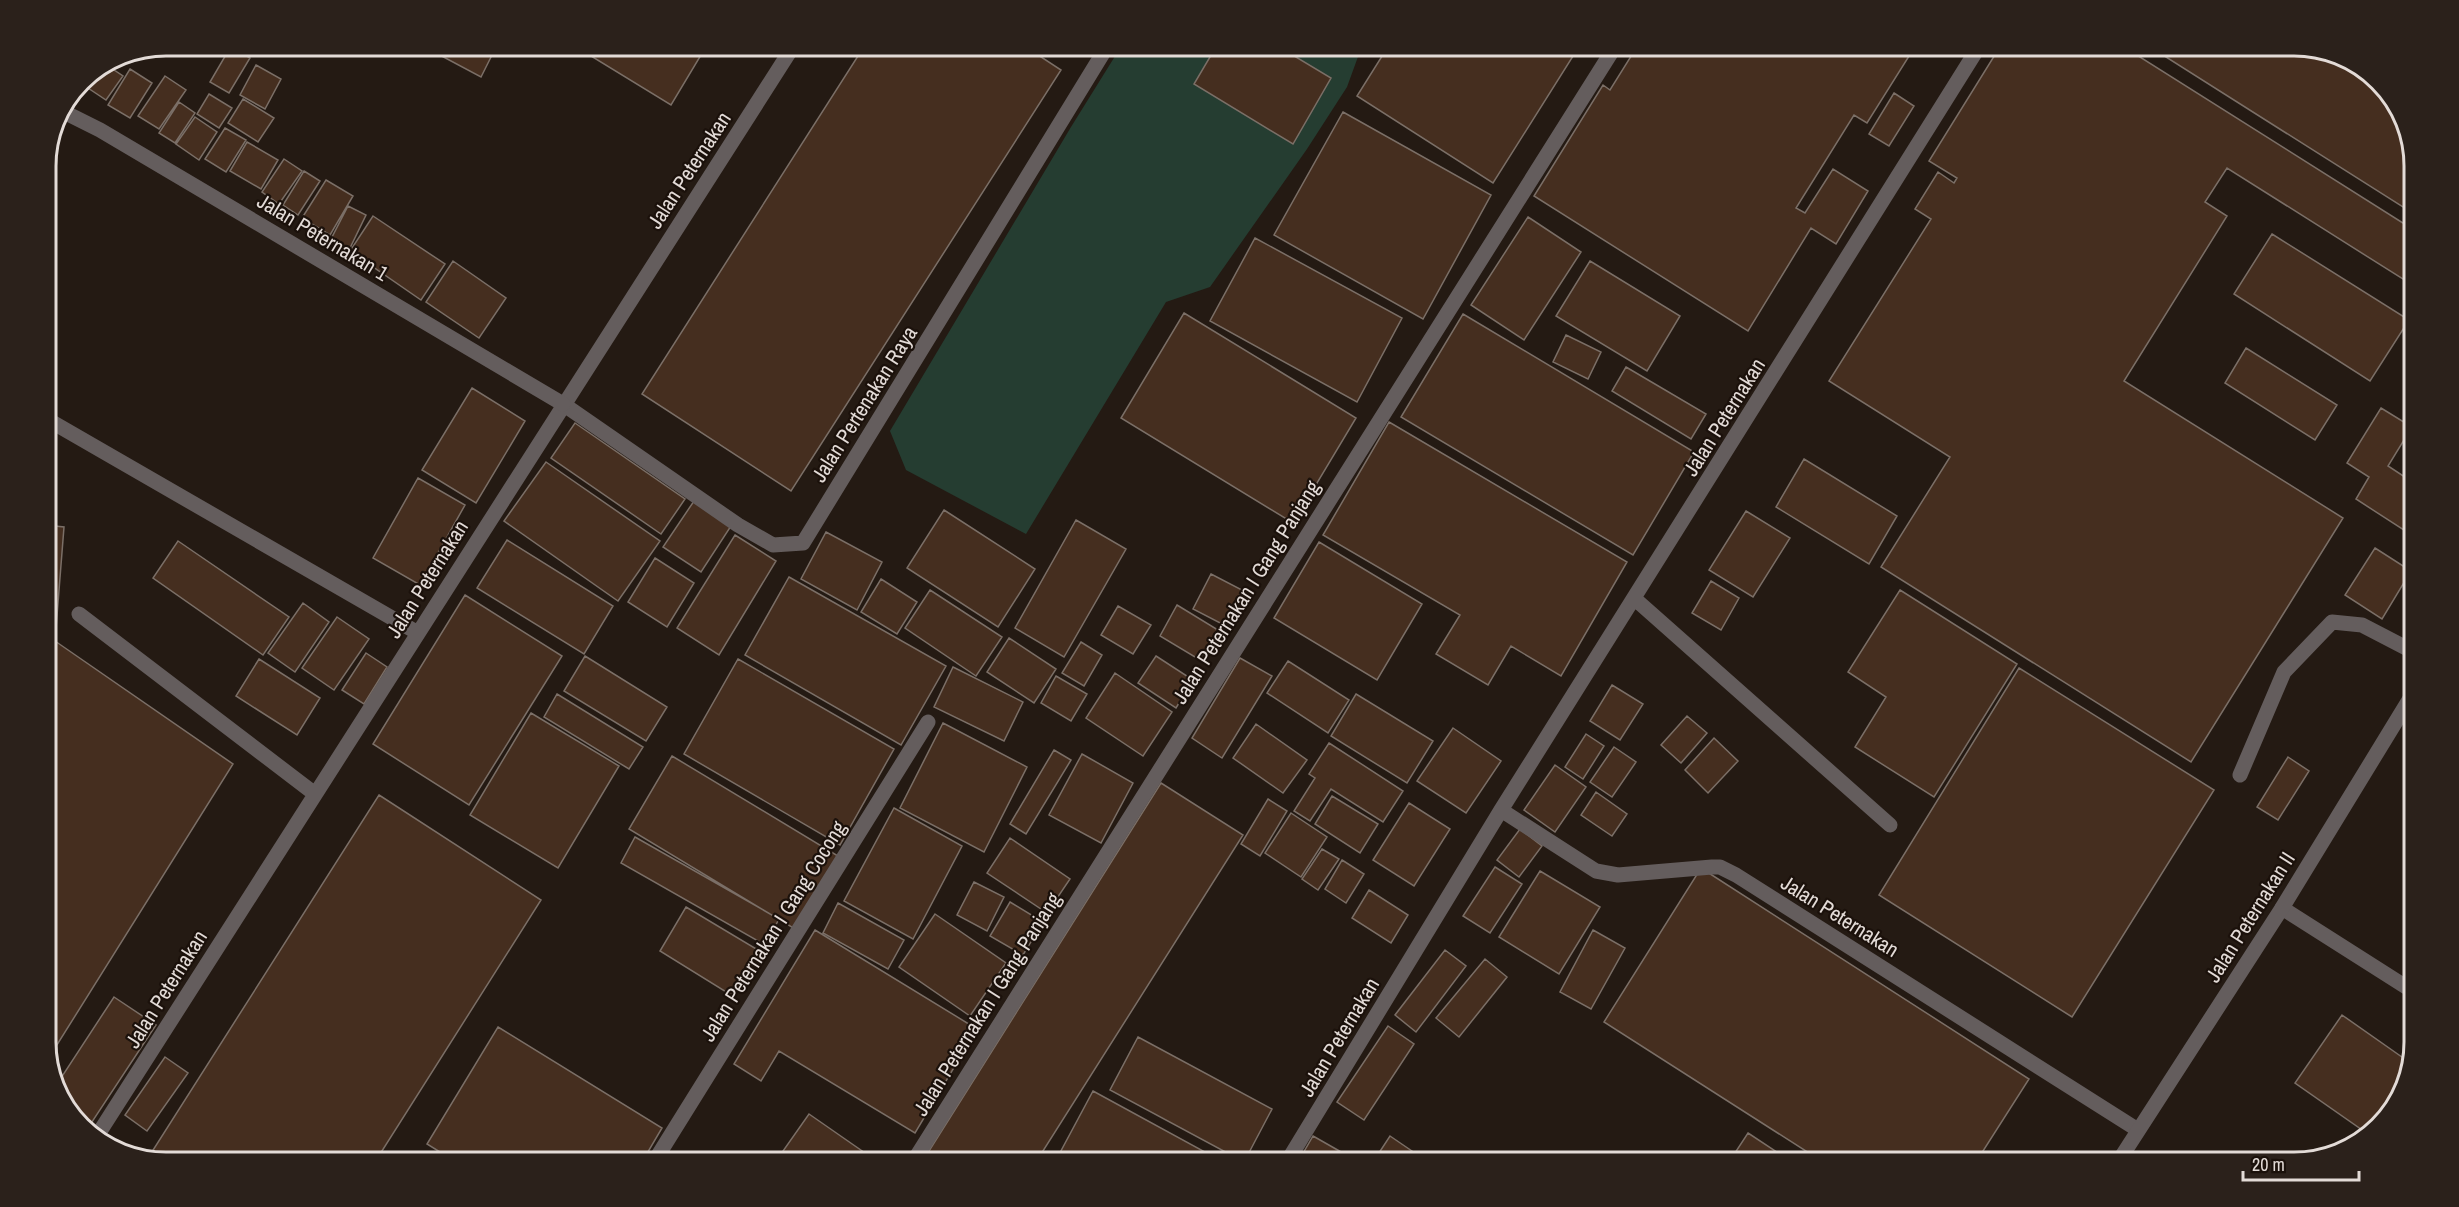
<svg xmlns="http://www.w3.org/2000/svg" width="2459" height="1207" font-family="'Archivo Narrow',sans-serif">
<rect width="100%" height="100%" fill="#241a13"/>
<!-- green -->
<path fill="#253d31" d="M 1122,45 L 1366,45 L 1359,54 L 1347,87 L 1307,149 L 1210,287 L 1166,302 L 1026,534 L 906,470 L 890,431 L 1071,127 Z"/>
<!-- building -->
<path fill="#452e1f" stroke="#7b6f67" stroke-width="1.5" d="M 421,45 L 497,45 L 481,77 Z
M 573,45 L 707,45 L 671,105 Z
M 865,45 L 1023,45 L 1061,70 L 791,491 L 642,394 Z
M 1046,45 L 1071,45 L 1064,56 Z
M 1217,45 L 1276,45 L 1331,78 L 1293,144 L 1194,84 Z
M 1389,45 L 1580,45 L 1493,183 L 1357,96 Z
M 1638,45 L 1916,45 L 1867,123 L 1854,115 L 1796,208 L 1805,213 L 1833,169 L 1868,191 L 1836,244 L 1811,228 L 1748,331 L 1534,196 L 1603,85 L 1610,90 Z
M 2001,45 L 2121,45 L 2414,230 L 2414,286 L 2227,168 L 2205,202 L 2227,216 L 2124,381 L 2343,518 L 2191,762 L 1881,567 L 1950,457 L 1829,381 L 1931,219 L 1915,209 L 1938,172 L 1954,183 L 1957,178 L 1929,161 Z
M 2147,45 L 2294,45 L 2347,57 L 2394,98 L 2414,158 L 2414,214 Z
M 231,46 L 250,58 L 229,93 L 210,82 Z
M 105,64 L 123,76 L 106,100 L 79,82 Z
M 256,65 L 281,79 L 265,109 L 240,95 Z
M 130,69 L 152,83 L 130,118 L 108,105 Z
M 165,76 L 186,90 L 159,129 L 138,116 Z
M 1894,93 L 1914,106 L 1889,146 L 1869,134 Z
M 209,94 L 232,108 L 219,128 L 197,114 Z
M 243,99 L 274,118 L 258,142 L 228,123 Z
M 179,102 L 195,113 L 175,143 L 159,133 Z
M 1343,112 L 1491,195 L 1423,319 L 1274,235 Z
M 195,117 L 217,132 L 199,160 L 176,144 Z
M 225,128 L 246,140 L 226,172 L 205,159 Z
M 247,142 L 278,160 L 261,189 L 230,171 Z
M 284,159 L 302,171 L 279,204 L 262,192 Z
M 304,171 L 320,181 L 298,215 L 283,205 Z
M 326,180 L 353,196 L 330,235 L 302,218 Z
M 348,206 L 366,215 L 349,250 L 330,241 Z
M 373,216 L 445,264 L 421,300 L 350,251 Z
M 1528,217 L 1581,252 L 1524,340 L 1471,305 Z
M 2272,234 L 2409,320 L 2370,381 L 2234,294 Z
M 1255,238 L 1402,318 L 1357,402 L 1210,321 Z
M 453,261 L 506,298 L 479,338 L 426,302 Z
M 1590,261 L 1680,316 L 1647,371 L 1556,316 Z
M 1184,313 L 1356,418 L 1293,523 L 1121,418 Z
M 1463,314 L 1694,452 L 1633,555 L 1401,417 Z
M 1566,335 L 1601,352 L 1588,379 L 1553,362 Z
M 2246,348 L 2337,405 L 2315,440 L 2225,383 Z
M 1626,367 L 1706,414 L 1691,439 L 1612,391 Z
M 472,388 L 525,421 L 476,503 L 422,470 Z
M 2381,408 L 2412,427 L 2388,466 L 2414,483 L 2414,527 L 2410,534 L 2356,499 L 2369,477 L 2347,463 Z
M 1389,422 L 1627,562 L 1561,676 L 1511,646 L 1488,685 L 1436,654 L 1460,615 L 1323,535 Z
M 575,423 L 685,499 L 661,534 L 551,458 Z
M 1804,459 L 1897,516 L 1869,564 L 1776,507 Z
M 546,462 L 660,541 L 618,601 L 504,521 Z
M 418,478 L 465,505 L 420,585 L 373,558 Z
M 694,501 L 731,526 L 701,572 L 663,547 Z
M 944,510 L 1035,569 L 998,627 L 907,568 Z
M 1746,511 L 1790,538 L 1753,597 L 1709,570 Z
M 1076,520 L 1126,549 L 1064,657 L 1015,628 Z
M 45,525 L 64,527 L 55,641 L 233,764 L 55,1048 L 45,1042 Z
M 826,532 L 882,562 L 857,610 L 801,579 Z
M 735,535 L 776,561 L 719,655 L 677,628 Z
M 507,540 L 613,606 L 584,654 L 477,588 Z
M 178,541 L 289,617 L 263,655 L 153,578 Z
M 1319,542 L 1422,604 L 1377,680 L 1274,618 Z
M 2375,548 L 2411,571 L 2382,619 L 2345,595 Z
M 655,558 L 694,583 L 667,627 L 628,602 Z
M 1211,574 L 1242,590 L 1224,625 L 1193,609 Z
M 789,577 L 946,666 L 901,745 L 745,655 Z
M 881,579 L 917,602 L 897,634 L 861,612 Z
M 1711,581 L 1739,598 L 1721,630 L 1692,613 Z
M 930,590 L 1002,637 L 976,676 L 905,628 Z
M 1900,590 L 2017,664 L 1934,797 L 1855,747 L 1886,697 L 1848,672 Z
M 465,595 L 562,656 L 469,805 L 373,744 Z
M 303,603 L 329,622 L 295,672 L 268,653 Z
M 1177,605 L 1218,630 L 1200,660 L 1160,636 Z
M 1118,606 L 1151,625 L 1133,654 L 1101,635 Z
M 337,617 L 369,639 L 334,690 L 302,668 Z
M 1009,638 L 1056,669 L 1034,703 L 987,672 Z
M 1081,642 L 1102,655 L 1084,686 L 1062,673 Z
M 366,653 L 387,667 L 364,704 L 342,690 Z
M 585,656 L 667,707 L 646,741 L 564,691 Z
M 1156,656 L 1193,680 L 1176,708 L 1138,683 Z
M 1240,658 L 1272,676 L 1222,758 L 1192,738 Z
M 259,659 L 320,698 L 297,735 L 236,696 Z
M 738,659 L 894,749 L 840,845 L 684,754 Z
M 1288,661 L 1349,700 L 1328,733 L 1267,693 Z
M 953,667 L 1023,702 L 1004,741 L 934,707 Z
M 2019,668 L 2214,790 L 2072,1017 L 1879,895 Z
M 1115,673 L 1172,712 L 1143,756 L 1086,718 Z
M 1056,676 L 1087,694 L 1071,721 L 1041,703 Z
M 1612,685 L 1643,704 L 1620,740 L 1590,721 Z
M 557,694 L 643,747 L 629,769 L 544,717 Z
M 1356,694 L 1433,741 L 1407,783 L 1331,736 Z
M 531,713 L 619,766 L 558,868 L 470,815 Z
M 1687,716 L 1707,733 L 1681,763 L 1661,745 Z
M 943,723 L 1027,767 L 984,852 L 900,808 Z
M 1256,724 L 1307,760 L 1283,793 L 1233,758 Z
M 1453,728 L 1501,761 L 1466,813 L 1417,781 Z
M 1586,734 L 1604,746 L 1583,779 L 1565,767 Z
M 1714,738 L 1738,761 L 1708,793 L 1685,770 Z
M 1329,743 L 1403,791 L 1383,822 L 1331,789 L 1310,821 L 1294,811 L 1315,778 L 1309,774 Z
M 1614,747 L 1636,762 L 1612,797 L 1590,782 Z
M 1054,750 L 1071,760 L 1026,834 L 1010,824 Z
M 1082,754 L 1133,783 L 1101,843 L 1049,815 Z
M 672,756 L 838,856 L 795,929 L 629,829 Z
M 2288,757 L 2309,771 L 2278,820 L 2257,807 Z
M 1555,765 L 1586,787 L 1555,832 L 1524,810 Z
M 1161,783 L 1243,835 L 1036,1162 L 922,1162 Z
M 1596,792 L 1627,814 L 1612,836 L 1581,815 Z
M 379,795 L 541,900 L 375,1162 L 165,1162 L 148,1158 Z
M 1332,796 L 1378,824 L 1360,853 L 1315,824 Z
M 1268,799 L 1287,811 L 1260,856 L 1241,844 Z
M 1409,803 L 1450,829 L 1414,886 L 1373,860 Z
M 894,808 L 962,846 L 913,939 L 844,901 Z
M 1291,813 L 1327,837 L 1301,877 L 1265,853 Z
M 1520,829 L 1542,846 L 1519,877 L 1497,860 Z
M 635,837 L 779,919 L 765,945 L 621,863 Z
M 1010,838 L 1070,879 L 1047,913 L 987,873 Z
M 1322,849 L 1339,859 L 1318,890 L 1302,879 Z
M 1342,860 L 1364,874 L 1346,903 L 1325,889 Z
M 1495,867 L 1522,884 L 1490,933 L 1463,916 Z
M 1701,868 L 2029,1079 L 1976,1162 L 1823,1162 L 1604,1022 Z
M 1540,871 L 1600,907 L 1559,974 L 1499,937 Z
M 974,882 L 1004,897 L 987,931 L 957,915 Z
M 1369,890 L 1408,915 L 1391,943 L 1352,918 Z
M 1010,902 L 1043,922 L 1023,955 L 990,936 Z
M 838,903 L 904,940 L 888,969 L 823,933 Z
M 686,907 L 758,950 L 731,995 L 660,951 Z
M 935,914 L 1006,963 L 970,1016 L 899,967 Z
M 815,930 L 977,1029 L 915,1133 L 779,1051 L 761,1081 L 734,1064 Z
M 1593,930 L 1625,948 L 1591,1009 L 1560,992 Z
M 1445,950 L 1466,966 L 1416,1032 L 1395,1015 Z
M 1485,959 L 1507,977 L 1459,1037 L 1436,1018 Z
M 114,997 L 156,1025 L 88,1128 L 65,1109 L 57,1084 Z
M 2342,1015 L 2409,1062 L 2402,1095 L 2368,1134 L 2295,1083 Z
M 1388,1026 L 1414,1044 L 1364,1120 L 1337,1102 Z
M 498,1027 L 662,1128 L 642,1162 L 586,1162 L 580,1158 L 577,1162 L 456,1162 L 427,1144 Z
M 1138,1037 L 1272,1109 L 1244,1162 L 1110,1090 Z
M 165,1057 L 188,1073 L 147,1131 L 125,1115 Z
M 1093,1091 L 1205,1152 L 1200,1162 L 1055,1162 Z
M 809,1114 L 878,1162 L 798,1162 L 783,1151 Z
M 1748,1133 L 1792,1162 L 1729,1162 Z
M 1313,1136 L 1357,1161 L 1356,1162 L 1298,1162 Z
M 1390,1136 L 1428,1162 L 1373,1162 Z"/>
<g fill="none" stroke-linecap="round" stroke-linejoin="round">
<!-- service -->
<path stroke="#645d5d" stroke-width="15" d="M 563,404 L 738,525 L 773,545 L 803,543 L 1108,45
M 45,418 L 418,633
M 1635,599 L 1890,825
M 79,614 L 315,794
M 2240,775 L 2284,672 L 2332,622 L 2362,625 L 2414,652
M 1501,810 L 1596,871 L 1618,875 L 1712,867 L 1720,867 L 1736,875 L 2138,1130
M 2282,908 L 2414,992
M 97,1136 L 794,45
M 913,1162 L 1616,45
M 1287,1162 L 1501,810 L 1980,45"/>
<!-- minor -->
<path stroke="#645d5d" stroke-width="15" d="M 60,110 L 100,130 L 563,404
M 654,1162 L 928,722"/>
<!-- tertiary -->
<path stroke="#645d5d" stroke-width="15" d="M 2118,1162 L 2282,908 L 2414,692"/>
</g>
<g text-anchor="middle" dominant-baseline="central" stroke-width="4.5" stroke-linejoin="round" paint-order="stroke">
<!-- street labels -->
<g font-size="21" fill="#e3dbd7" stroke="#1b110b">
<text transform="translate(689 170) rotate(-57)">Jalan Peternakan</text>
<text transform="translate(323 237) rotate(31)">Jalan Peternakan 1</text>
<text transform="translate(864 404) rotate(-58)">Jalan Pertenakan Raya</text>
<text transform="translate(1724 417) rotate(-58)">Jalan Peternakan</text>
<text transform="translate(427 579) rotate(-58)">Jalan Peternakan</text>
<text transform="translate(1246 592) rotate(-58)">Jalan Peternakan I Gang Panjang</text>
<text transform="translate(1840 916) rotate(32)">Jalan Peternakan</text>
<text transform="translate(2250 917) rotate(-58)">Jalan Peternakan II</text>
<text transform="translate(773 931) rotate(-58)">Jalan Peternakan I Gang Cocong</text>
<text transform="translate(166 989) rotate(-58)">Jalan Peternakan</text>
<text transform="translate(987 1004) rotate(-58)">Jalan Peternakan I Gang Panjang</text>
<text transform="translate(1339 1037) rotate(-59)">Jalan Peternakan</text>
</g>
</g>
<!-- crop -->
<path d="M0 0H2459V1207H0ZM166 56H2294A110 110 0 0 1 2404 166V1042A110 110 0 0 1 2294 1152H166A110 110 0 0 1 56 1042V166A110 110 0 0 1 166 56Z" fill="#2b211b" fill-rule="evenodd"/>
<path fill="none" stroke="#e3dbd7" stroke-width="3" d="M166 56H2294A110 110 0 0 1 2404 166V1042A110 110 0 0 1 2294 1152H166A110 110 0 0 1 56 1042V166A110 110 0 0 1 166 56Z"/>
<!-- scale -->
<path d="M2243 1171v9h116v-9" fill="none" stroke="#e3dbd7" stroke-width="3"/>
<text x="2252" y="1171" font-size="18" fill="#e3dbd7" stroke="#1b110b" stroke-width="4.5" paint-order="stroke">20 m</text>
</svg>
